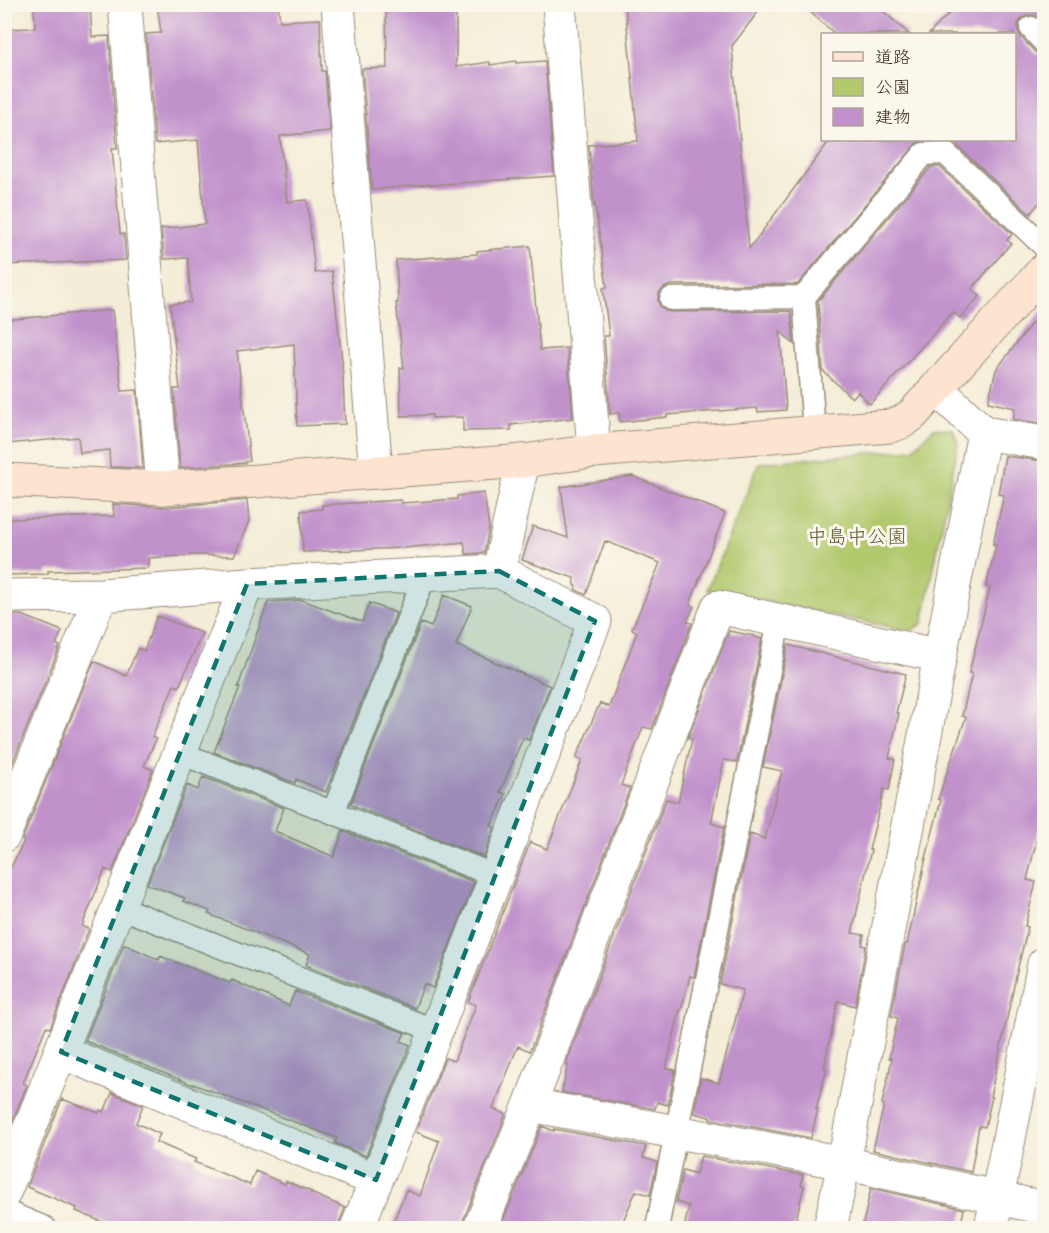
<svg xmlns="http://www.w3.org/2000/svg" width="1049" height="1233" font-family="'Comic Neue','Klee One',sans-serif">
<rect width="100%" height="100%" fill="#fbf7ec"/>
<filter id="ink" filterUnits="userSpaceOnUse"><feTurbulence type="fractalNoise" baseFrequency=".0167" numOctaves="2"/><feDisplacementMap in="SourceGraphic" scale="12" xChannelSelector="R" yChannelSelector="G"/><feConvolveMatrix kernelMatrix="1 2 1 2 8 2 1 2 1" color-interpolation-filters="sRGB"/></filter>
<filter id="wash" filterUnits="userSpaceOnUse"><feTurbulence type="fractalNoise" baseFrequency=".008" numOctaves="4" result="noise"/><feDisplacementMap in="SourceGraphic" scale="24" xChannelSelector="R" yChannelSelector="G"/><feGaussianBlur stdDeviation="1.35" result="paint"/><feColorMatrix in="noise" values="0 0 0 0 0 0 0 0 0 0 0 0 0 0 0 0 0 1.4 0 .05"/><feComposite in="paint" operator="in"/></filter>
<g filter="url(#wash)">
<rect width="100%" height="100%" fill="#f4edd7"/>
<!-- green -->
<path fill="#b2c96e" stroke="#767a46" stroke-width="1.5" d="M 934,428 L 953,429 L 958,444 L 923,623 L 911,631 L 707,590 L 759,463 L 913,449 Z"/>
<g id="blocks">
<!-- building -->
<path fill="#c191cc" d="M 34,4 L 90,4 L 92,37 L 109,36 L 117,148 L 112,148 L 120,234 L 124,234 L 126,260 L 4,265 L 4,29 L 35,28 Z
M 157,4 L 278,4 L 280,21 L 320,19 L 322,71 L 325,71 L 330,131 L 280,136 L 287,202 L 307,200 L 315,273 L 332,271 L 342,361 L 345,424 L 297,426 L 294,344 L 237,351 L 250,461 L 245,462 L 245,463 L 180,468 L 174,389 L 180,389 L 170,304 L 191,302 L 188,258 L 164,259 L 161,229 L 205,224 L 198,140 L 155,144 L 146,34 L 161,33 Z
M 386,4 L 456,4 L 456,67 L 490,62 L 490,65 L 516,61 L 516,63 L 545,61 L 554,176 L 430,185 L 429,184 L 372,190 L 362,69 L 387,68 Z
M 625,4 L 764,4 L 732,46 L 749,249 L 830,140 L 1014,140 L 1014,34 L 929,34 L 958,4 L 1044,4 L 1044,23 L 1036,15 L 1027,15 L 1021,19 L 1018,25 L 1018,30 L 1021,37 L 1034,51 L 1039,55 L 1044,55 L 1044,197 L 1030,214 L 954,143 L 944,140 L 923,141 L 918,142 L 798,284 L 671,285 L 664,288 L 659,293 L 658,300 L 660,306 L 665,311 L 671,312 L 791,311 L 794,344 L 780,331 L 786,410 L 758,412 L 757,408 L 667,415 L 667,417 L 620,422 L 619,413 L 610,414 L 604,336 L 609,336 L 603,288 L 607,287 L 595,205 L 594,206 L 589,145 L 638,141 Z
M 801,4 L 875,4 L 909,34 L 835,34 Z
M 931,167 L 940,167 L 1012,234 L 1007,240 L 1011,243 L 972,289 L 980,296 L 960,318 L 953,312 L 870,404 L 858,392 L 852,398 L 823,371 L 818,301 Z
M 530,246 L 540,350 L 567,348 L 573,418 L 511,425 L 511,430 L 463,431 L 463,417 L 432,418 L 432,415 L 401,416 L 400,368 L 404,368 L 396,303 L 398,303 L 396,260 L 477,254 L 477,251 Z
M 1044,307 L 1044,424 L 1013,419 L 1015,408 L 988,402 L 996,370 Z
M 112,310 L 122,391 L 137,390 L 143,468 L 110,467 L 109,450 L 80,453 L 78,437 L 7,444 L 4,421 L 4,320 Z
M 1005,456 L 1044,461 L 1044,810 L 1027,880 L 1036,882 L 1025,926 L 1028,927 L 1018,967 L 990,1097 L 992,1097 L 985,1127 L 979,1126 L 971,1172 L 873,1150 L 884,1105 L 882,1104 L 892,1059 L 889,1058 L 898,1018 L 891,1016 L 905,944 L 907,944 L 925,862 L 941,800 L 938,799 L 966,717 L 962,716 L 972,674 L 969,673 L 990,588 L 986,587 L 996,545 L 993,544 L 1004,495 L 998,494 Z
M 632,476 L 725,513 L 690,604 L 694,606 L 687,622 L 692,623 L 652,729 L 643,727 L 621,785 L 630,788 L 530,1051 L 518,1046 L 493,1109 L 506,1114 L 463,1221 L 462,1228 L 391,1228 L 406,1190 L 420,1196 L 439,1141 L 416,1132 L 445,1058 L 454,1061 L 476,1005 L 468,1002 L 530,842 L 547,849 L 582,760 L 576,758 L 600,703 L 609,707 L 637,632 L 632,629 L 660,563 L 605,541 L 586,595 L 576,590 L 574,578 L 522,560 L 533,526 L 568,538 L 561,487 Z
M 484,493 L 489,528 L 484,553 L 466,554 L 464,542 L 404,548 L 303,552 L 301,511 L 322,509 L 322,505 L 401,500 L 402,503 L 457,499 L 457,496 Z
M 247,500 L 249,521 L 234,556 L 196,555 L 148,558 L 148,568 L 48,571 L 48,574 L 4,575 L 4,519 L 114,516 L 113,504 L 164,507 Z
M 444,595 L 472,606 L 456,645 L 550,686 L 529,740 L 523,738 L 500,792 L 506,794 L 491,826 L 495,827 L 484,857 L 352,805 L 351,803 L 421,623 L 431,627 Z
M 302,600 L 362,622 L 369,603 L 396,613 L 326,792 L 296,779 L 295,783 L 214,752 L 240,687 L 238,687 L 268,602 Z
M 4,615 L 22,615 L 62,631 L 56,644 L 60,646 L 4,784 Z
M 157,616 L 202,633 L 179,687 L 174,685 L 152,737 L 156,739 L 144,766 L 153,770 L 112,872 L 105,869 L 82,926 L 89,929 L 50,1028 L 46,1027 L 23,1083 L 27,1085 L 4,1141 L 4,881 L 24,841 L 22,840 L 94,661 L 126,676 L 138,648 L 144,651 Z
M 729,631 L 755,636 L 755,637 L 762,639 L 737,762 L 724,760 L 711,823 L 724,827 L 694,977 L 690,976 L 681,1010 L 680,1010 L 666,1068 L 675,1070 L 668,1105 L 657,1102 L 655,1109 L 562,1092 L 568,1065 L 566,1064 L 666,799 L 678,802 L 692,739 L 688,738 Z
M 788,645 L 906,674 L 896,713 L 899,713 L 889,758 L 895,759 L 889,790 L 884,789 L 869,850 L 871,850 L 852,933 L 864,935 L 862,945 L 866,946 L 855,1006 L 838,1001 L 824,1068 L 827,1068 L 816,1109 L 818,1109 L 811,1138 L 710,1119 L 710,1117 L 694,1113 L 701,1078 L 719,1083 L 743,990 L 720,984 L 750,834 L 765,839 L 782,771 L 763,767 Z
M 203,777 L 284,808 L 275,831 L 334,857 L 343,831 L 474,882 L 433,988 L 424,984 L 415,1008 L 306,965 L 310,954 L 208,914 L 210,911 L 183,901 L 185,898 L 147,884 L 187,785 L 198,790 Z
M 124,944 L 159,960 L 160,956 L 230,983 L 232,980 L 289,1006 L 295,991 L 405,1033 L 401,1041 L 410,1045 L 366,1156 L 335,1143 L 337,1138 L 193,1084 L 193,1085 L 85,1041 Z
M 112,1093 L 143,1105 L 136,1123 L 160,1134 L 156,1142 L 196,1159 L 194,1162 L 250,1185 L 255,1171 L 285,1184 L 286,1181 L 312,1192 L 311,1193 L 345,1208 L 340,1221 L 339,1228 L 117,1228 L 76,1211 L 77,1208 L 27,1187 L 62,1099 L 99,1113 L 100,1110 L 104,1112 Z
M 542,1126 L 554,1131 L 554,1129 L 646,1146 L 643,1158 L 657,1162 L 650,1195 L 636,1191 L 620,1228 L 500,1228 Z
M 701,1156 L 803,1175 L 801,1185 L 804,1186 L 794,1228 L 684,1228 L 689,1206 L 676,1202 L 683,1170 L 696,1174 Z
M 871,1188 L 964,1209 L 960,1228 L 862,1228 Z"/>
</g>
</g>
<g filter="url(#ink)">
<use href="#blocks" fill-opacity="0" stroke="#988c7a" stroke-width="1.5"/>
<g fill="none" stroke-linecap="round" stroke-linejoin="round">
<!-- lane casing -->
<g stroke="#988c7a" stroke-width="25">
<path id="lane" d="M 1031,28 L 1044,42
M 671,299 L 804,297
M 814,432 L 804,297 L 924,154 L 945,153 L 1044,246
M 180,753 L 496,876
M 333,813 L 425,575
M 119,907 L 436,1031
M 4,1211 L 45,1228
M 657,1228 L 779,621"/>
</g>
<!-- street casing -->
<g stroke="#988c7a" stroke-width="35">
<path id="street" d="M 125,4 L 163,488
M 338,4 L 376,472
M 559,4 L 594,451
M 984,433 L 1044,443
M 499,571 L 523,461
M 4,596 L 101,595 L 247,584 L 499,571 L 595,621 L 436,1031 L 357,1228
M 4,835 L 101,595
M 61,1052 L 376,1180
M 530,1105 L 844,1163 L 1044,1208
M 4,1193 L 247,584
M 480,1228 L 530,1105 L 718,607 L 940,656
M 830,1228 L 844,1163 L 940,656 L 984,433 L 936,388
M 991,1228 L 1044,964"/>
</g>
<!-- secondary casing -->
<g stroke="#988c7a" stroke-width="35">
<path id="secondary" d="M 4,480 L 163,488 L 523,461 L 594,451 L 890,426 L 902,422 L 912,415 L 1044,270"/>
</g>
<!-- lane -->
<use href="#lane" stroke="#fff" stroke-width="22"/>
<!-- street -->
<use href="#street" stroke="#fff" stroke-width="33"/>
<!-- secondary -->
<use href="#secondary" stroke="#fde4d1" stroke-width="33"/>
</g>
</g>
<!-- marked area -->
<path fill="#0f766e" fill-opacity="0.2" stroke="#0f766e" stroke-width="4.5" stroke-dasharray="12 8" stroke-linejoin="round" d="M 499,571 L 595,621 L 376,1180 L 61,1052 L 247,584 Z"/>
<g text-anchor="middle" dominant-baseline="central" stroke-width="6" stroke-linejoin="round" paint-order="stroke">
<!-- park labels -->
<g font-size="20" fill="#5f5a36" stroke="#fbf7ec">
<text x="857" y="536">中島中公園</text>
</g>
</g>
<!-- margin -->
<rect width="1049" height="1233" fill="none" stroke="#fbf7ec" stroke-width="24"/>
<!-- legend -->
<rect x="821" y="33" width="195" height="108" fill="#fbf7ec" stroke="#aea59a" stroke-width="1.5"/>
<rect x="833" y="52" width="30" height="9" fill="#fde4d1" stroke="#aea59a" stroke-width="1.5"/>
<text x="875" y="63" font-size="18" fill="#3b2a1e">道路</text>
<rect x="833" y="78" width="30" height="18" fill="#b2c96e" stroke="#aea59a" stroke-width="1.5"/>
<text x="875" y="93" font-size="18" fill="#3b2a1e">公園</text>
<rect x="833" y="108" width="30" height="18" fill="#c191cc" stroke="#aea59a" stroke-width="1.5"/>
<text x="875" y="123" font-size="18" fill="#3b2a1e">建物</text>
</svg>
